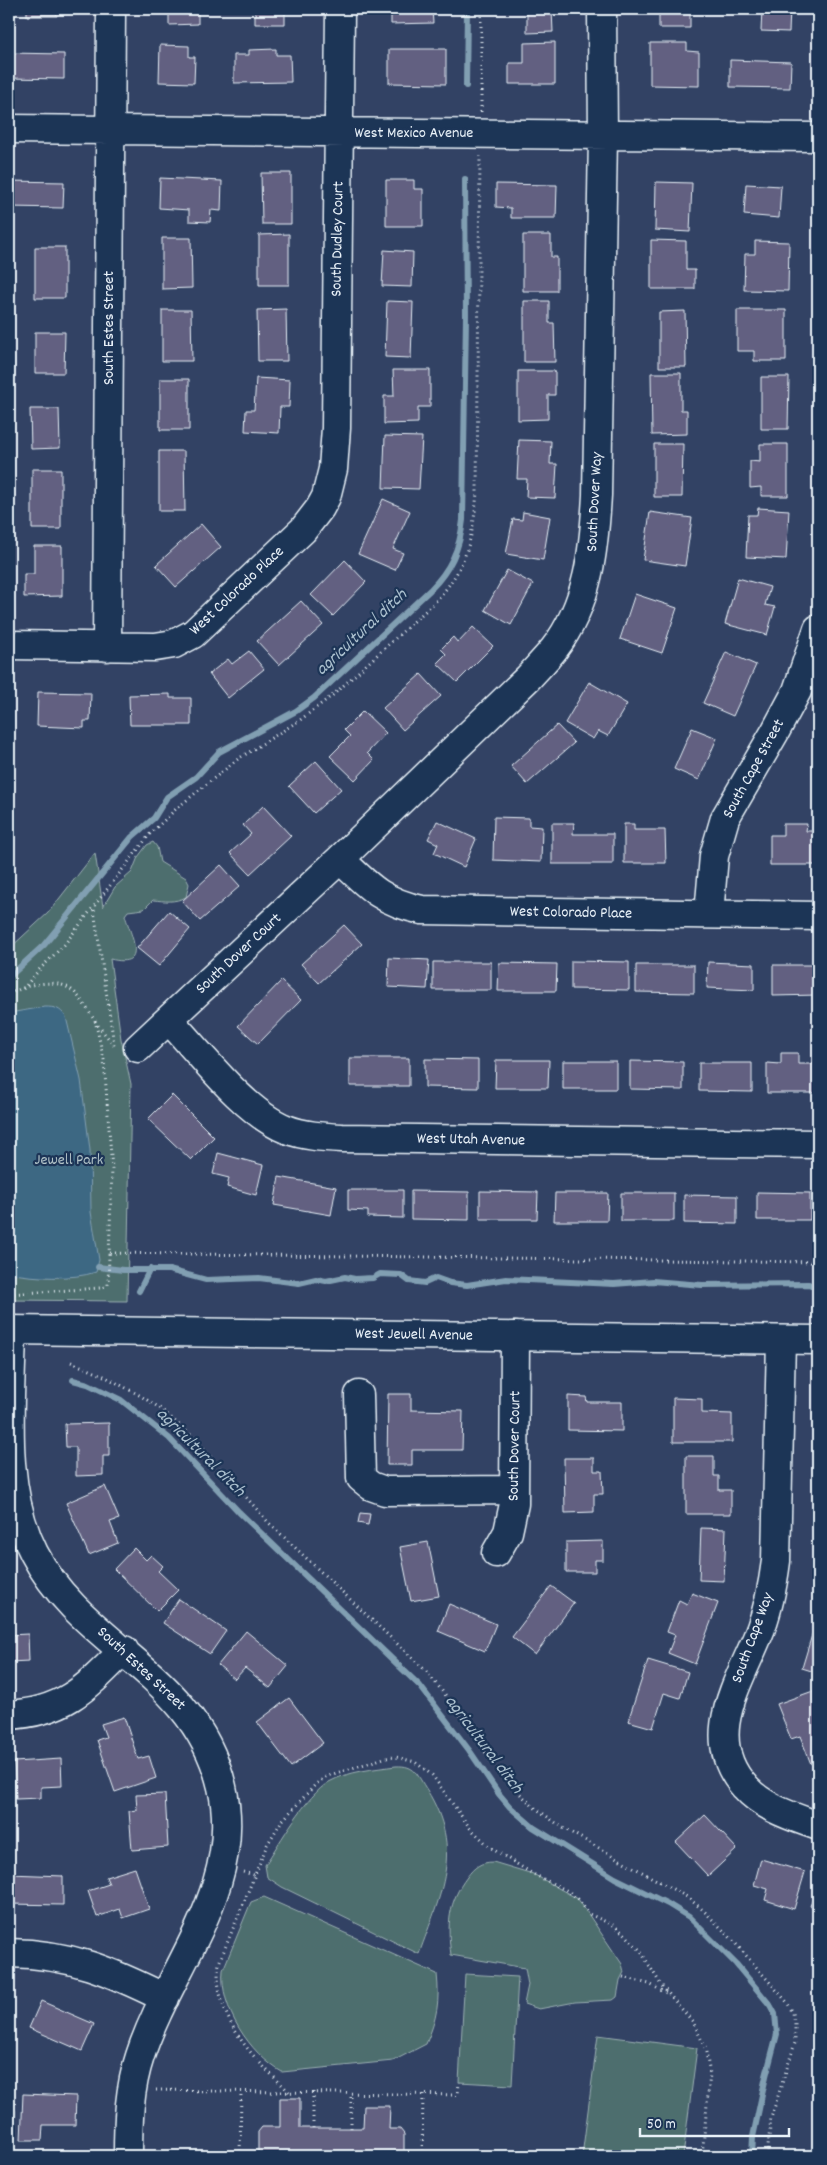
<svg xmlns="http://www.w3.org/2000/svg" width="827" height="2165" font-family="Dekko,sans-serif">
<rect width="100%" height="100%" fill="#324264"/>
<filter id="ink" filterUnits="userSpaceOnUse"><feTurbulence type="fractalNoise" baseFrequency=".02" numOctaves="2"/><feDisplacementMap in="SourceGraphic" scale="10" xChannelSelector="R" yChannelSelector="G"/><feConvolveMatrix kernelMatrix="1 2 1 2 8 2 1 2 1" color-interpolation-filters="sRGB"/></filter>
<g filter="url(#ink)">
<!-- green -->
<path fill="#4e6e6e" stroke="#9bb0b3" d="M 153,842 L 157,847 L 160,862 L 186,878 L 189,884 L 186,897 C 174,903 165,901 153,900 L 144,909 L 128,911 L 125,915 C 130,934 150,969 110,959 L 121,1039 L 131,1084 L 127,1301 L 9,1300 L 9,949 L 48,913 L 95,853 L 103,907 L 115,887 L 132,872 L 138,857 L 147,845 Z
M 396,1766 C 416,1765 417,1775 427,1790 C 464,1850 441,1893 419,1954 L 282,1887 L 267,1877 L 265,1865 C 280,1842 306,1796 329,1782 C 349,1771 374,1769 396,1766 Z
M 493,1862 L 533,1874 L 578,1899 L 622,1964 L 624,1972 L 620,1980 L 617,1997 L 613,2000 L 575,2002 L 539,2009 L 524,2004 L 528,1985 L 525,1968 L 451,1955 C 447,1925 448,1902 467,1877 C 474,1867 481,1862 493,1862 Z
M 264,1897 L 437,1974 C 440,2002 437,2018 426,2044 L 393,2061 L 282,2072 C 250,2054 219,2007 223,1970 L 251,1902 Z
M 465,1974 L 518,1977 L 512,2085 L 459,2082 Z
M 598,2035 L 697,2048 L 683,2156 L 582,2156 Z"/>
<!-- water -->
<path fill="#3d6883" stroke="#819fb2" d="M 45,1007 C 55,1007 60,1008 66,1017 L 81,1080 L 90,1150 L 91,1212 L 99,1260 L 96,1272 C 73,1280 33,1278 9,1273 L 9,1013 Z"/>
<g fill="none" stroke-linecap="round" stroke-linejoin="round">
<!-- stream -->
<path stroke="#819fb2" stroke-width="6" d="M 466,86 L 467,9
M 9,977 L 44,945 L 132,837 L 154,818 L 167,797 L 196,777 L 219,752 L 296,711 L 314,698 L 430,590 C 450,570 460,549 463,520 L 466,315 L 465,179
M 98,1267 L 123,1270 L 169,1270 L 206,1280 L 259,1278 L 299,1283 L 316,1279 L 326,1281 L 345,1277 L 355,1279 L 373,1278 L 380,1274 L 401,1275 L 409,1281 L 425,1283 L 436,1278 L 450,1283 L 467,1285 L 506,1279 L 614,1284 L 653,1281 L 702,1285 L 809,1284 L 818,1289
M 139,1291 L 150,1269
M 73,1380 L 88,1384 L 121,1400 L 169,1438 L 239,1512 L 420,1686 L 469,1750 L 499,1794 L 510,1807 L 533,1827 L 615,1878 L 668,1904 L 689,1917 L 736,1964 L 770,2005 L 775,2014 L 777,2034 L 766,2076 L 753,2137 L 752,2156"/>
</g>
<!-- building -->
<path fill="#626081" stroke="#e8f1f8" d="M 27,9 L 56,9 L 57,16 L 27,16 Z
M 169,9 L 198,9 L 198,24 L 169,25 Z
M 255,9 L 289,9 L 285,9 L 285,24 L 255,24 Z
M 391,9 L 432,9 L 433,23 L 391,24 Z
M 527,9 L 558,9 L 552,10 L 553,32 L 527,33 Z
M 656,9 L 690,9 L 690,28 L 659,28 L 659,13 L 656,13 Z
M 762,9 L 790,9 L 789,32 L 761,31 Z
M 555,42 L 555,84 L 509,84 L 509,63 L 524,63 L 524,43 Z
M 650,43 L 687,43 L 687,51 L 699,52 L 699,86 L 650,85 Z
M 160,45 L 189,46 L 189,57 L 195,57 L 194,83 L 159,82 Z
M 276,49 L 276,55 L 290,55 L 291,82 L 234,83 L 234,55 L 249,55 L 249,50 Z
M 389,49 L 446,49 L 446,84 L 389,83 Z
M 9,53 L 64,54 L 64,79 L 9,78 Z
M 730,60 L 791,62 L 790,88 L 730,87 Z
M 261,173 L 291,173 L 291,224 L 262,224 Z
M 160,178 L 222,181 L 221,211 L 211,210 L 210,222 L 189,221 L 189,210 L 159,208 Z
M 386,180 L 414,180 L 414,189 L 423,189 L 423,226 L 386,226 Z
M 9,181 L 64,182 L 63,208 L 9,207 Z
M 656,182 L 692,183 L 690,232 L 655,230 Z
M 496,184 L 557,185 L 556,218 L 511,218 L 511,208 L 496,207 Z
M 746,184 L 781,186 L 779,218 L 744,215 Z
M 289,234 L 289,285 L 259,285 L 259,235 Z
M 523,235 L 551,235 L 551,257 L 557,257 L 557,291 L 523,291 Z
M 162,238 L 191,238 L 192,288 L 162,289 Z
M 651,240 L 686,241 L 686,270 L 695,270 L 695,289 L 651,289 Z
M 755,241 L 789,242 L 788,291 L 744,290 L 745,254 L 755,254 Z
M 35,247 L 65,247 L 65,298 L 35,298 Z
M 384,250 L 413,252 L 412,287 L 382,286 Z
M 387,301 L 413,302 L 411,358 L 385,357 Z
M 524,301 L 549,301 L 549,323 L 554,323 L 555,362 L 524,362 Z
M 286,309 L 287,361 L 258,361 L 257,310 Z
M 162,310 L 191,310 L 192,361 L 162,361 Z
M 737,310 L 786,310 L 786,361 L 754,361 L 754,351 L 737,351 Z
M 685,311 L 686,367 L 659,367 L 659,312 Z
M 35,332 L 65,332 L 64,373 L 35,373 Z
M 393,370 L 430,370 L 430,407 L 418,407 L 418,423 L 384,424 L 384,396 L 394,396 Z
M 518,371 L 555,371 L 555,395 L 548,395 L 548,419 L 518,420 Z
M 651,373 L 681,373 L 681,410 L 687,410 L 687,434 L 652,435 Z
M 761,377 L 789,377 L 788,429 L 761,429 Z
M 256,378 L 290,380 L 289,407 L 280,407 L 279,433 L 245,431 L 246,410 L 254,410 Z
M 160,379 L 189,379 L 189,430 L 160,430 Z
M 30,409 L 59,409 L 60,448 L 31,449 Z
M 385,436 L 422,437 L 419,489 L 383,488 Z
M 519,440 L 551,441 L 550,464 L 557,464 L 555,498 L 526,497 L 527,479 L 517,479 Z
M 654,444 L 683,444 L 682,497 L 654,497 Z
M 760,444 L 788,444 L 788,496 L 761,496 L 761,487 L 750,488 L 750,461 L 760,462 Z
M 159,451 L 184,451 L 185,511 L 159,511 Z
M 32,469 L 61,469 L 61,529 L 32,529 Z
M 383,499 L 410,511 L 393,549 L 403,553 L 395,570 L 358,554 Z
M 758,508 L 789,510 L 786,559 L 746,557 L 748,515 L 757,515 Z
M 523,512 L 550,517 L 543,560 L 506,554 L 513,519 L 522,520 Z
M 650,512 L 692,518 L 685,566 L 643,560 Z
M 201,524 L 221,547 L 176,587 L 156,565 Z
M 34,546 L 62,546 L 62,596 L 24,597 L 24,574 L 34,574 Z
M 345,560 L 366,582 L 333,616 L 311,595 Z
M 507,570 L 533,584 L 511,625 L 485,610 Z
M 738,578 L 770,587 L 765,605 L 775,607 L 767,635 L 725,624 Z
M 635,594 L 677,608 L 662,653 L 620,639 Z
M 301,601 L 323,625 L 279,665 L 257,641 Z
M 473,627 L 493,646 L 457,682 L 437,663 L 446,654 L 441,649 L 453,637 L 458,643 Z
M 249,651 L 264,669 L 228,698 L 209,674 L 228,659 L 232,664 Z
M 726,652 L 756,665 L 733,716 L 703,703 Z
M 421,674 L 441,696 L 403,730 L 383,708 Z
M 589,682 L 627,704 L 608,736 L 598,731 L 593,739 L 565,723 Z
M 38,692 L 91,693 L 90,721 L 84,721 L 84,728 L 37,726 Z
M 170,694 L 170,698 L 191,698 L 191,725 L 130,725 L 129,695 Z
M 9,699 L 12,726 L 9,726 Z
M 363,711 L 386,733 L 367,753 L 374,760 L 355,780 L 330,756 L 350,736 L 344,730 Z
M 557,725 L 574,743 L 527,784 L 511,766 Z
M 692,728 L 717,738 L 699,780 L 674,769 Z
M 818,752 L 818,769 L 812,766 Z
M 316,761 L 341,789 L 314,813 L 289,786 Z
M 263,806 L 291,836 L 250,874 L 230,853 L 251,834 L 243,825 Z
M 494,817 L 529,818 L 529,826 L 542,827 L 541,862 L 493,860 Z
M 437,821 L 476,839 L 464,867 L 434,853 L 438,844 L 428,839 Z
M 552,823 L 574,823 L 573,834 L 613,834 L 613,864 L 552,864 Z
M 624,824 L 634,824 L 634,830 L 665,830 L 666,863 L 624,863 Z
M 783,824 L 807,824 L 806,831 L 818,831 L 818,865 L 770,865 L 770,835 L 783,835 Z
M 221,865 L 240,886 L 200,921 L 182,901 Z
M 169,911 L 190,929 L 159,966 L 137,948 Z
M 344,925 L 362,944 L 319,983 L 301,964 Z
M 389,958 L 429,960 L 427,989 L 388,987 Z
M 571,961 L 629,962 L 629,990 L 571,989 Z
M 433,962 L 491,962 L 491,990 L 433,990 Z
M 708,962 L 754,964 L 754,990 L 707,988 Z
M 499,963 L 557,964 L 556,991 L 498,991 Z
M 636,965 L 694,965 L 694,993 L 636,992 Z
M 773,965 L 818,965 L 818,995 L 773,996 Z
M 281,981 L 301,1000 L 258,1044 L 238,1026 Z
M 781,1053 L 798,1053 L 798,1064 L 818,1064 L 818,1093 L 767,1093 L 767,1063 L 781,1064 Z
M 350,1058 L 409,1058 L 409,1086 L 350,1086 Z
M 425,1059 L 478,1060 L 478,1088 L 425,1087 Z
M 496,1060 L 549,1060 L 548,1088 L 495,1088 Z
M 563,1061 L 616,1061 L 616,1089 L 563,1089 Z
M 630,1061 L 683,1062 L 683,1090 L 630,1089 Z
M 699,1063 L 752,1063 L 752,1092 L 699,1091 Z
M 172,1095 L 214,1137 L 191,1160 L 148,1119 Z
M 218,1153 L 263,1165 L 256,1195 L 227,1187 L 229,1178 L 213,1174 Z
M 279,1177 L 336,1187 L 331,1215 L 274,1205 Z
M 348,1190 L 403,1190 L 403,1218 L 368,1217 L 368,1211 L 348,1210 Z
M 411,1191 L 469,1192 L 469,1220 L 411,1219 Z
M 480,1191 L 538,1192 L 537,1219 L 480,1219 Z
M 757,1192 L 810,1193 L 810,1220 L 757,1220 Z
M 555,1193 L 608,1193 L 607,1221 L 554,1221 Z
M 621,1193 L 674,1193 L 674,1221 L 621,1221 Z
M 684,1195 L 737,1196 L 737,1224 L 684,1223 Z
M 388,1394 L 411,1394 L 411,1410 L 463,1411 L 462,1450 L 412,1450 L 412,1465 L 387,1465 Z
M 568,1396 L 586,1397 L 587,1402 L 622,1402 L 622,1431 L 568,1430 Z
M 673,1398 L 702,1399 L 702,1413 L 732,1414 L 732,1442 L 673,1442 Z
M 109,1423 L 109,1456 L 103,1456 L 103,1475 L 76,1476 L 76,1447 L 66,1447 L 65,1424 Z
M 686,1456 L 714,1456 L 714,1476 L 719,1476 L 719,1490 L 731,1490 L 731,1514 L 686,1514 Z
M 564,1458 L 594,1458 L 594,1471 L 602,1471 L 603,1494 L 594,1494 L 594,1512 L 565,1513 Z
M 105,1486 L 119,1519 L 110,1522 L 118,1543 L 89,1555 L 66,1503 Z
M 360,1513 L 370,1514 L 368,1525 L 358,1523 Z
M 701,1528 L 726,1529 L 724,1581 L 699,1580 Z
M 603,1541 L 603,1560 L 595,1560 L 595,1572 L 566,1572 L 566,1542 Z
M 428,1542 L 439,1596 L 411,1601 L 400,1547 Z
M 134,1548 L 146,1560 L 151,1555 L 163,1566 L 158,1571 L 178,1590 L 157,1611 L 114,1569 Z
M 551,1586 L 574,1603 L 535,1655 L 512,1637 Z
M 692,1593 L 718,1603 L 695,1664 L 668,1653 L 675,1635 L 667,1632 L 679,1600 L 687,1604 Z
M 179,1599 L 226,1631 L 210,1654 L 163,1623 Z
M 449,1604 L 496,1624 L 485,1651 L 438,1631 Z
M 818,1615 L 818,1673 L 802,1668 Z
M 246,1631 L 288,1666 L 270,1688 L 245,1668 L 235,1679 L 218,1665 Z
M 28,1634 L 29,1661 L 9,1662 L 9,1635 Z
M 648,1660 L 688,1672 L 680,1698 L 664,1693 L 653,1728 L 628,1721 Z
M 813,1691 L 818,1704 L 818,1762 L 811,1764 L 800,1736 L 791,1739 L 777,1704 Z
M 289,1698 L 323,1743 L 291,1767 L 257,1722 Z
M 124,1717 L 138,1759 L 149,1756 L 156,1778 L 115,1792 L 97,1740 L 106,1737 L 101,1724 Z
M 61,1759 L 62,1786 L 41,1787 L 41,1798 L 16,1799 L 14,1762 Z
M 165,1794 L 168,1847 L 132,1850 L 129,1811 L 137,1810 L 136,1795 Z
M 705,1815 L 737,1849 L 708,1876 L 676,1842 Z
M 761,1859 L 805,1872 L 794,1909 L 765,1900 L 768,1889 L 754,1885 Z
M 135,1868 L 149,1909 L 123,1918 L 120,1909 L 97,1917 L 88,1891 L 109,1884 L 106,1877 Z
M 9,1874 L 63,1876 L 63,1905 L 9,1904 Z
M 818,1887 L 818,1909 L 810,1906 Z
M 41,2001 L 94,2024 L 82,2051 L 29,2028 Z
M 23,2094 L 76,2096 L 75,2125 L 43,2125 L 42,2140 L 21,2140 Z
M 280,2098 L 300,2098 L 300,2128 L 363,2128 L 364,2106 L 390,2106 L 389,2129 L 400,2129 L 404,2134 L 404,2154 L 415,2154 L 415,2156 L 248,2156 L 248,2152 L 258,2152 L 258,2132 L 262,2127 L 280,2127 Z
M 9,2110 L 15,2110 L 14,2141 L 9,2141 Z
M 434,2152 L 511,2153 L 511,2156 L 434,2156 Z"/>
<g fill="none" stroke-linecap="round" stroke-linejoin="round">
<!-- minor casing -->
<g stroke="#e8f1f8" stroke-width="31">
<path id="minor" d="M 9,129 L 818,137
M 9,645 L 155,647 L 174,644 L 193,634 L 303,530 L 320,508 L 326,497 L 333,469 L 336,428 L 340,9
M 107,647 L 111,9
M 340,859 C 368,886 382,902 422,910 L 818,916
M 709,914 L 714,856 L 725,818 L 775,732 L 797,691 L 818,629
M 169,1020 C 200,1053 245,1113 286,1129 C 304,1136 323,1137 342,1138 L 818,1144
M 138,1048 L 340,859 L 528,678 C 537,668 546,659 554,649 C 589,604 594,549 597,495 L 603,136 L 602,9
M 12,1330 C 11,1402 0,1486 34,1553 C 83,1648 195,1672 222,1787 C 245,1887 169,1967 140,2056 C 129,2089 128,2122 128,2156
M 781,1340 L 776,1561 C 773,1584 769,1606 761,1628 C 742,1679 699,1736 745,1787 C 763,1808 794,1817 818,1826
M 359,1395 L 361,1478 L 371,1486 L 385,1491 L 514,1490
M 496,1553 L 508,1532 L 514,1504 L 515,1336
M 9,1715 C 65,1712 87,1687 124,1650
M 9,1953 C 72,1954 110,1971 165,1998"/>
</g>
<!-- major casing -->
<g stroke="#e8f1f8" stroke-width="31">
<path id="major" d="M 9,1330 L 818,1340"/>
</g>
<!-- path -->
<path stroke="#e8f1f8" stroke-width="3" stroke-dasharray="1 4" stroke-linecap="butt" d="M 481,112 L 481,9
M 94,910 L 114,1044
M 23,989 L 39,970 L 64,945 L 150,834 L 177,808 L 238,759 L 300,720 L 333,695 L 433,604 C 466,570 473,539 477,492 L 480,156
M 9,994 C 18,990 28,985 38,984 C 73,979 79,997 95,1021 C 101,1030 108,1037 114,1046
M 110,1253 L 818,1262
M 9,1294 L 100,1288 L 108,1285 L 112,1169 L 104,1060 L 95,1020
M 71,1362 L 102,1375 L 141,1396 L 161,1409 L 193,1437 L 268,1522 L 425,1670 L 452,1703 L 491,1761 L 515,1789 L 534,1807 L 563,1828 L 687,1897 L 703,1910 L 729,1936 L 787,2002 L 793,2013 L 795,2023 L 795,2043 L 771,2118 L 767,2156
M 243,1872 L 254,1875
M 623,1977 L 649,1984 L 668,1994
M 156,2090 L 458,2095 L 459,2082
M 289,2092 C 281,2083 272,2076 264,2067 C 237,2040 213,2002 219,1963 L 267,1845 L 281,1822 L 316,1784 L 327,1776 L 384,1758 L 396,1757 L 415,1762 L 432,1775 L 470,1828 L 491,1848 L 533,1874 L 568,1891 L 578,1899 L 589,1914 L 613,1925 L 625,1934 L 640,1950 L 661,1985 L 693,2022 L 705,2047 L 710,2074 L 702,2156
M 313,2128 L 313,2092
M 351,2128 L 351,2093
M 240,2156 L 241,2091
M 422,2156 L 423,2094"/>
<!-- minor -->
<use href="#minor" stroke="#1d3557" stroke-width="28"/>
<!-- major -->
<use href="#major" stroke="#1d3557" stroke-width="28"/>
</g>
</g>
<g text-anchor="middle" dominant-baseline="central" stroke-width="4.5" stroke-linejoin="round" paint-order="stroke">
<!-- street labels -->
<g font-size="16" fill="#e8f1f8" stroke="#1d3557">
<text x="414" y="133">West Mexico Avenue</text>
<text transform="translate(338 239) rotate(-89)">South Dudley Court</text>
<text transform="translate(109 328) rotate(-90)">South Estes Street</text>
<text transform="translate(595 502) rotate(-87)">South Dover Way</text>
<text transform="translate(237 591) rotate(-43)">West Colorado Place</text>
<text transform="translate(754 769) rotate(-61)">South Cape Street</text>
<text transform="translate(571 913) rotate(1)">West Colorado Place</text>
<text transform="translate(239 954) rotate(-43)">South Dover Court</text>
<text transform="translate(471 1140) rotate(1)">West Utah Avenue</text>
<text transform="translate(414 1335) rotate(1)">West Jewell Avenue</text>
<text transform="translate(515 1446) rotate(-89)">South Dover Court</text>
<text transform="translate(753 1638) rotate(-70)">South Cape Way</text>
<text transform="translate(141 1669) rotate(43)">South Estes Street</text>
</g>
<!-- park labels -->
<g font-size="16" fill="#b2c3c8" stroke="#1d3557">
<text x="69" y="1160">Jewell Park</text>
</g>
<!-- water labels -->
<g font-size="18" font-style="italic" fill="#acc1cf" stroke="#1d3557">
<text transform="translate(362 633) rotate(-43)">agricultural ditch</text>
<text transform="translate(200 1453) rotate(45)">agricultural ditch</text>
<text transform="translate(483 1745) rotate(53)">agricultural ditch</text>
</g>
</g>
<!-- margin -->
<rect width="827" height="2165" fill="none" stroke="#1d3557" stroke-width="30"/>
<rect x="15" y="15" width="797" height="2135" fill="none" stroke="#e8f1f8" stroke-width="2" filter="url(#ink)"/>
<!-- scale -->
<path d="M640 2128v8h149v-8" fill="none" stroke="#e8f1f8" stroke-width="2.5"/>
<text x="647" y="2128" font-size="15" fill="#e8f1f8" stroke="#1d3557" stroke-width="4" paint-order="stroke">50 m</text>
</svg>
